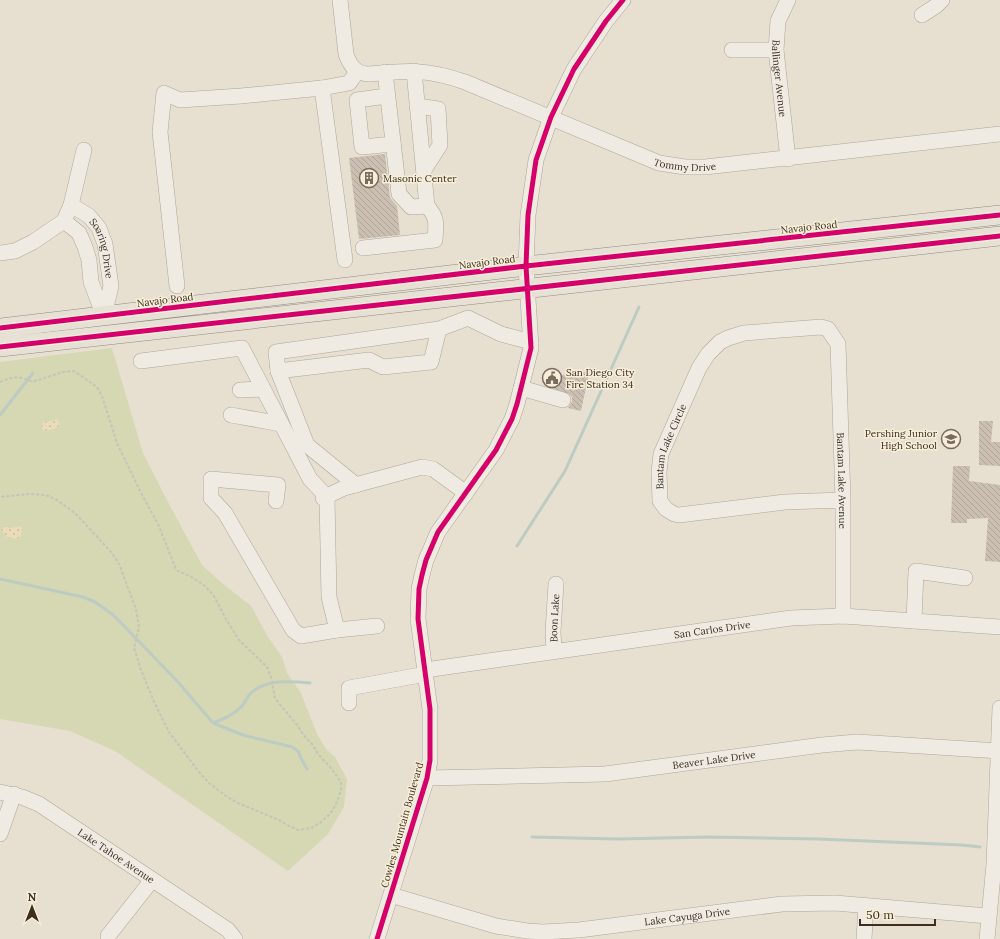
<svg xmlns="http://www.w3.org/2000/svg" width="1000" height="939" font-family="Lora,serif">
<defs>
<pattern id="sand-dots" width="8" height="8" patternUnits="userSpaceOnUse"><rect width="8" height="8" fill="#eadcb9"/><path d="M2 2h.1M6 6h.1" fill="none" stroke="#cabd9f" stroke-width="1.8" stroke-linecap="round"/></pattern>
<pattern id="building-back-hatch" width="6" height="6" patternUnits="userSpaceOnUse"><rect width="6" height="6" fill="#cbbfb2"/><path d="M-1 5l2 2M0 0l6 6M5-1l2 2" fill="none" stroke="#afa499"/></pattern>
</defs>
<rect width="100%" height="100%" fill="#e7e0d1"/>
<!-- green -->
<path fill="#d6d7b3" d="M 112,348 L 143,453 L 169,504 L 202,565 L 222,583 L 251,606 L 268,637 L 282,657 L 287,673 L 301,693 L 317,734 L 326,749 L 335,757 L 347,779 L 344,807 L 328,834 L 288,871 L 115,751 L 70,731 L 0,719 L 0,362 Z"/>
<!-- sand -->
<path fill="url(#sand-dots)" d="M 57,419 L 58,420 L 60,425 L 54,429 L 44,431 L 42,429 L 43,422 L 48,422 Z
M 5,526 L 10,528 L 21,526 L 22,528 L 21,536 L 17,539 L 7,537 L 2,531 L 3,528 Z"/>
<g fill="none" stroke-linecap="round" stroke-linejoin="round">
<!-- stream -->
<path stroke="#bcccc2" stroke-width="3" d="M 0,415 L 33,373
M 517,546 L 565,471 L 639,307
M 0,579 L 83,597 L 95,602 L 112,614 L 126,628 L 178,682 L 213,723 L 243,735 L 292,747 L 299,752 L 300,756 L 307,769
M 213,723 C 223,719 234,715 242,706 C 245,702 247,697 251,693 C 266,679 291,681 310,683
M 532,837 L 617,839 L 709,837 L 818,839 L 962,845 L 980,847"/>
</g>
<!-- building -->
<path fill="url(#building-back-hatch)" d="M 385,154 L 390,198 L 397,206 L 400,235 L 359,239 L 349,158 Z
M 576,370 L 589,373 L 581,411 L 568,408 L 572,402 L 572,397 L 569,394 L 546,386 L 549,372 L 574,377 Z
M 979,421 L 993,421 L 991,442 L 1000,442 L 1000,466 L 979,465 Z
M 953,466 L 970,466 L 969,481 L 1000,485 L 1000,562 L 985,561 L 988,518 L 967,519 L 967,523 L 951,523 Z"/>
<g fill="none" stroke-linecap="round" stroke-linejoin="round">
<!-- minor casing -->
<g stroke="#ada599" stroke-width="16">
<g id="minor">
<path id="s1" d="M 340,0 L 346,54 C 350,66 356,74 369,74 C 407,70 428,69 465,82 L 659,163 L 685,167 L 705,167 L 1000,134"/>
<path id="s2" d="M 788,0 L 778,21 L 776,50 L 788,159"/>
<path d="M 922,15 L 936,6 L 942,0"/>
<path d="M 732,50 L 776,50"/>
<path d="M 385,72 L 399,194 L 411,207 L 427,206"/>
<path d="M 322,88 L 345,260"/>
<path d="M 387,96 L 357,100 L 362,147 L 393,144"/>
<path d="M 417,106 L 438,109 L 440,145 L 424,170"/>
<path id="s3" d="M 71,205 L 89,216 L 99,228 L 105,244 L 111,286 L 104,316"/>
<path d="M 64,221 L 79,233 L 85,247 L 89,260 L 91,282 L 104,316"/>
<path d="M 363,248 L 435,240 C 436,224 438,218 427,206 L 414,71"/>
<path d="M 0,253 L 15,251 L 33,242 L 64,221 L 71,205 L 84,150"/>
<path d="M 177,286 L 160,132 L 164,93 L 180,100 L 241,96 L 322,88 L 349,83 L 357,72"/>
<path d="M 439,329 L 431,362 L 383,367 L 369,360 L 278,371 L 276,352 L 439,329 L 468,318 L 501,334 L 531,342"/>
<path d="M 141,361 L 242,348 L 310,479 L 327,497 L 329,597 L 337,630 L 377,626"/>
<path d="M 278,371 L 307,445 L 356,485"/>
<path d="M 521,388 L 563,400"/>
<path d="M 240,390 L 263,389"/>
<path d="M 231,415 L 281,424"/>
<path d="M 323,498 L 344,488 L 422,467 L 433,469 L 466,493"/>
<path id="s4" d="M 843,500 L 785,502 L 679,515 L 674,514 L 666,509 L 660,501 L 659,472 L 661,454 L 699,368 L 708,354 L 720,342 L 728,338 L 744,333 L 821,327 L 828,329 L 838,344 L 843,500 L 843,616"/>
<path d="M 276,501 L 278,485 L 211,479 L 211,498 L 225,513 L 293,630 L 301,636 L 337,630"/>
<path d="M 914,621 L 916,571 L 965,578"/>
<path id="s5" d="M 554,651 L 553,632 L 556,584"/>
<path id="s6" d="M 425,670 L 791,618 L 843,616 L 1000,627"/>
<path d="M 349,703 L 349,688 L 426,674"/>
<path id="s7" d="M 427,778 L 605,774 L 822,745 L 857,742 L 1000,751"/>
<path id="s8" d="M 0,792 L 22,797 L 39,804 L 228,930 L 235,939"/>
<path d="M 0,834 L 14,794"/>
<path id="s9" d="M 391,895 L 496,926 L 527,931 L 543,932 L 579,930 L 782,904 L 835,903 L 988,916"/>
<path d="M 108,936 L 152,880"/>
<path d="M 377,939 L 427,778 L 430,760 L 430,709 L 418,619 L 419,589 L 422,575 L 426,560 L 438,532 L 496,450 L 512,419 L 517,404 L 531,348 L 526,266 L 528,215 L 536,160 L 551,117 L 574,69 L 606,21 L 623,0"/>
<path d="M 864,939 L 866,906"/>
<path d="M 987,939 L 994,864 L 1000,708"/>
</g>
</g>
<!-- major casing -->
<g stroke="#928b80" stroke-width="20">
<path id="major" d="M 0,328 L 526,266 L 1000,215
M 0,347 L 1000,236"/>
</g>
<!-- path -->
<path stroke="#c8c2b9" stroke-width="2" stroke-dasharray="3 2" stroke-linecap="butt" d="M 0,382 C 7,379 15,376 22,378 C 27,379 30,382 35,381 L 63,372 L 74,371 L 97,387 L 102,396 L 117,443 L 140,491 L 158,524 L 175,567 L 178,571 L 190,576 L 205,586 L 214,596 L 226,619 L 239,640 L 267,667 L 271,677 L 275,698 L 281,706 L 297,725 L 305,737 L 312,744 L 318,754 L 331,768 L 341,782 L 341,791 L 335,806 L 330,814 L 320,823 L 311,828 L 298,830 L 289,826 L 279,820 L 238,803 L 226,796 L 209,783 L 199,772 L 169,732 L 155,704 L 141,670 L 134,648 L 139,627 L 136,609 L 119,564 L 112,553 L 75,513 L 57,500 L 46,495 L 30,494 L 0,497"/>
<!-- minor -->
<use href="#minor" stroke="#efebe3" stroke-width="15"/>
<!-- major -->
<use href="#major" stroke="#e6e1d4" stroke-width="19"/>
<!-- cycleway casing -->
<g stroke="#f7eed8" stroke-width="8">
<path id="cycleway" d="M 0,328 L 526,266 L 1000,215
M 0,347 L 1000,236
M 377,939 L 427,778 L 430,760 L 430,709 L 418,619 L 419,589 L 422,575 L 426,560 L 438,532 L 496,450 L 512,419 L 517,404 L 531,348 L 526,266 L 528,215 L 536,160 L 551,117 L 574,69 L 606,21 L 623,0"/>
</g>
<!-- cycleway -->
<use href="#cycleway" stroke="#d6006c" stroke-width="5"/>
</g>
<!-- icons -->
<defs>
<g id="building-ring" transform="scale(1)"><circle r="9.5" fill="#f7eed8" stroke="#786c5e" stroke-width="1.5"/><path d="M-4-6H4V6H1V3H-1V6H-4ZM-2.5-4.3h1.7v1.8h-1.7ZM.8-4.3h1.7v1.8H.8ZM-2.5-1h1.7V.8h-1.7ZM.8-1h1.7V.8H.8Z" fill="#786c5e"/></g>
<g id="civic-ring" transform="scale(1)"><circle r="9.5" fill="#f7eed8" stroke="#786c5e" stroke-width="1.5"/><path d="M-.6-6.5H3V-4.5H.6V-3L4-1V1h2V6H-6V1h2V-1L-.6-3ZM-1.2 2.5V6h2.4V2.5Z" fill="#786c5e"/></g>
<g id="school-ring" transform="scale(1)"><circle r="9.5" fill="#f7eed8" stroke="#786c5e" stroke-width="1.5"/><path d="M0-5L7-2L0 1L-7-2ZM-4 1L0 2.5L4 1V4Q0 6-4 4Z" fill="#786c5e"/></g>
</defs>
<g fill-rule="evenodd">
<use href="#building-ring" x="369" y="178"/>
<use href="#civic-ring" x="552" y="378"/>
<use href="#school-ring" x="951" y="439"/>
</g>
<g text-anchor="middle" dominant-baseline="central" stroke-width="3" stroke-linejoin="round" paint-order="stroke">
<!-- street labels -->
<g font-size="10" fill="#3d2e20" stroke="#f7eed8">
<text stroke="none"><textPath href="#s2" startOffset="81">Ballinger Avenue</textPath></text>
<text stroke="none"><textPath href="#s1" startOffset="421">Tommy Drive</textPath></text>
<text transform="translate(809 227) rotate(-6)">Navajo Road</text>
<text stroke="none"><textPath href="#s3" startOffset="57">Soaring Drive</textPath></text>
<text transform="translate(487 262) rotate(-7)">Navajo Road</text>
<text transform="translate(165 300) rotate(-7)">Navajo Road</text>
<text stroke="none"><textPath href="#s4" startOffset="246">Bantam Lake Circle</textPath></text>
<text stroke="none"><textPath href="#s4" startOffset="629">Bantam Lake Avenue</textPath></text>
<text stroke="none"><textPath href="#s5" startOffset="33">Boon Lake</textPath></text>
<text stroke="none"><textPath href="#s6" startOffset="290">San Carlos Drive</textPath></text>
<text stroke="none"><textPath href="#s7" startOffset="288">Beaver Lake Drive</textPath></text>
<text transform="translate(402 825) rotate(-74)">Cowles Mountain Boulevard</text>
<text stroke="none"><textPath href="#s8" startOffset="134">Lake Tahoe Avenue</textPath></text>
<text stroke="none"><textPath href="#s9" startOffset="302">Lake Cayuga Drive</textPath></text>
</g>
<!-- poi labels -->
<g font-size="10" fill="#3d2e20" stroke="#f7eed8" text-anchor="start">
<text x="383" y="178">Masonic Center</text>
<text x="566" y="372">San Diego City<tspan x="566" dy="12">Fire Station 34</tspan></text>
<text x="937" y="433" text-anchor="end">Pershing Junior<tspan x="937" dy="12">High School</tspan></text>
</g>
</g>
<!-- north arrow -->
<g transform="translate(32 907)" stroke="#f7eed8" stroke-width="3" paint-order="stroke">
<path d="M0-3L7 15L0 10L-7 15Z" fill="#3d2e20"/>
<text y="-6" font-size="11" font-weight="bold" text-anchor="middle" fill="#3d2e20">N</text>
</g>
<!-- scale -->
<path d="M860 919v6h75v-6" fill="none" stroke="#3d2e20" stroke-width="2"/>
<text x="866" y="919" font-size="12" fill="#3d2e20" stroke="#f7eed8" stroke-width="3" paint-order="stroke">50 m</text>
</svg>
